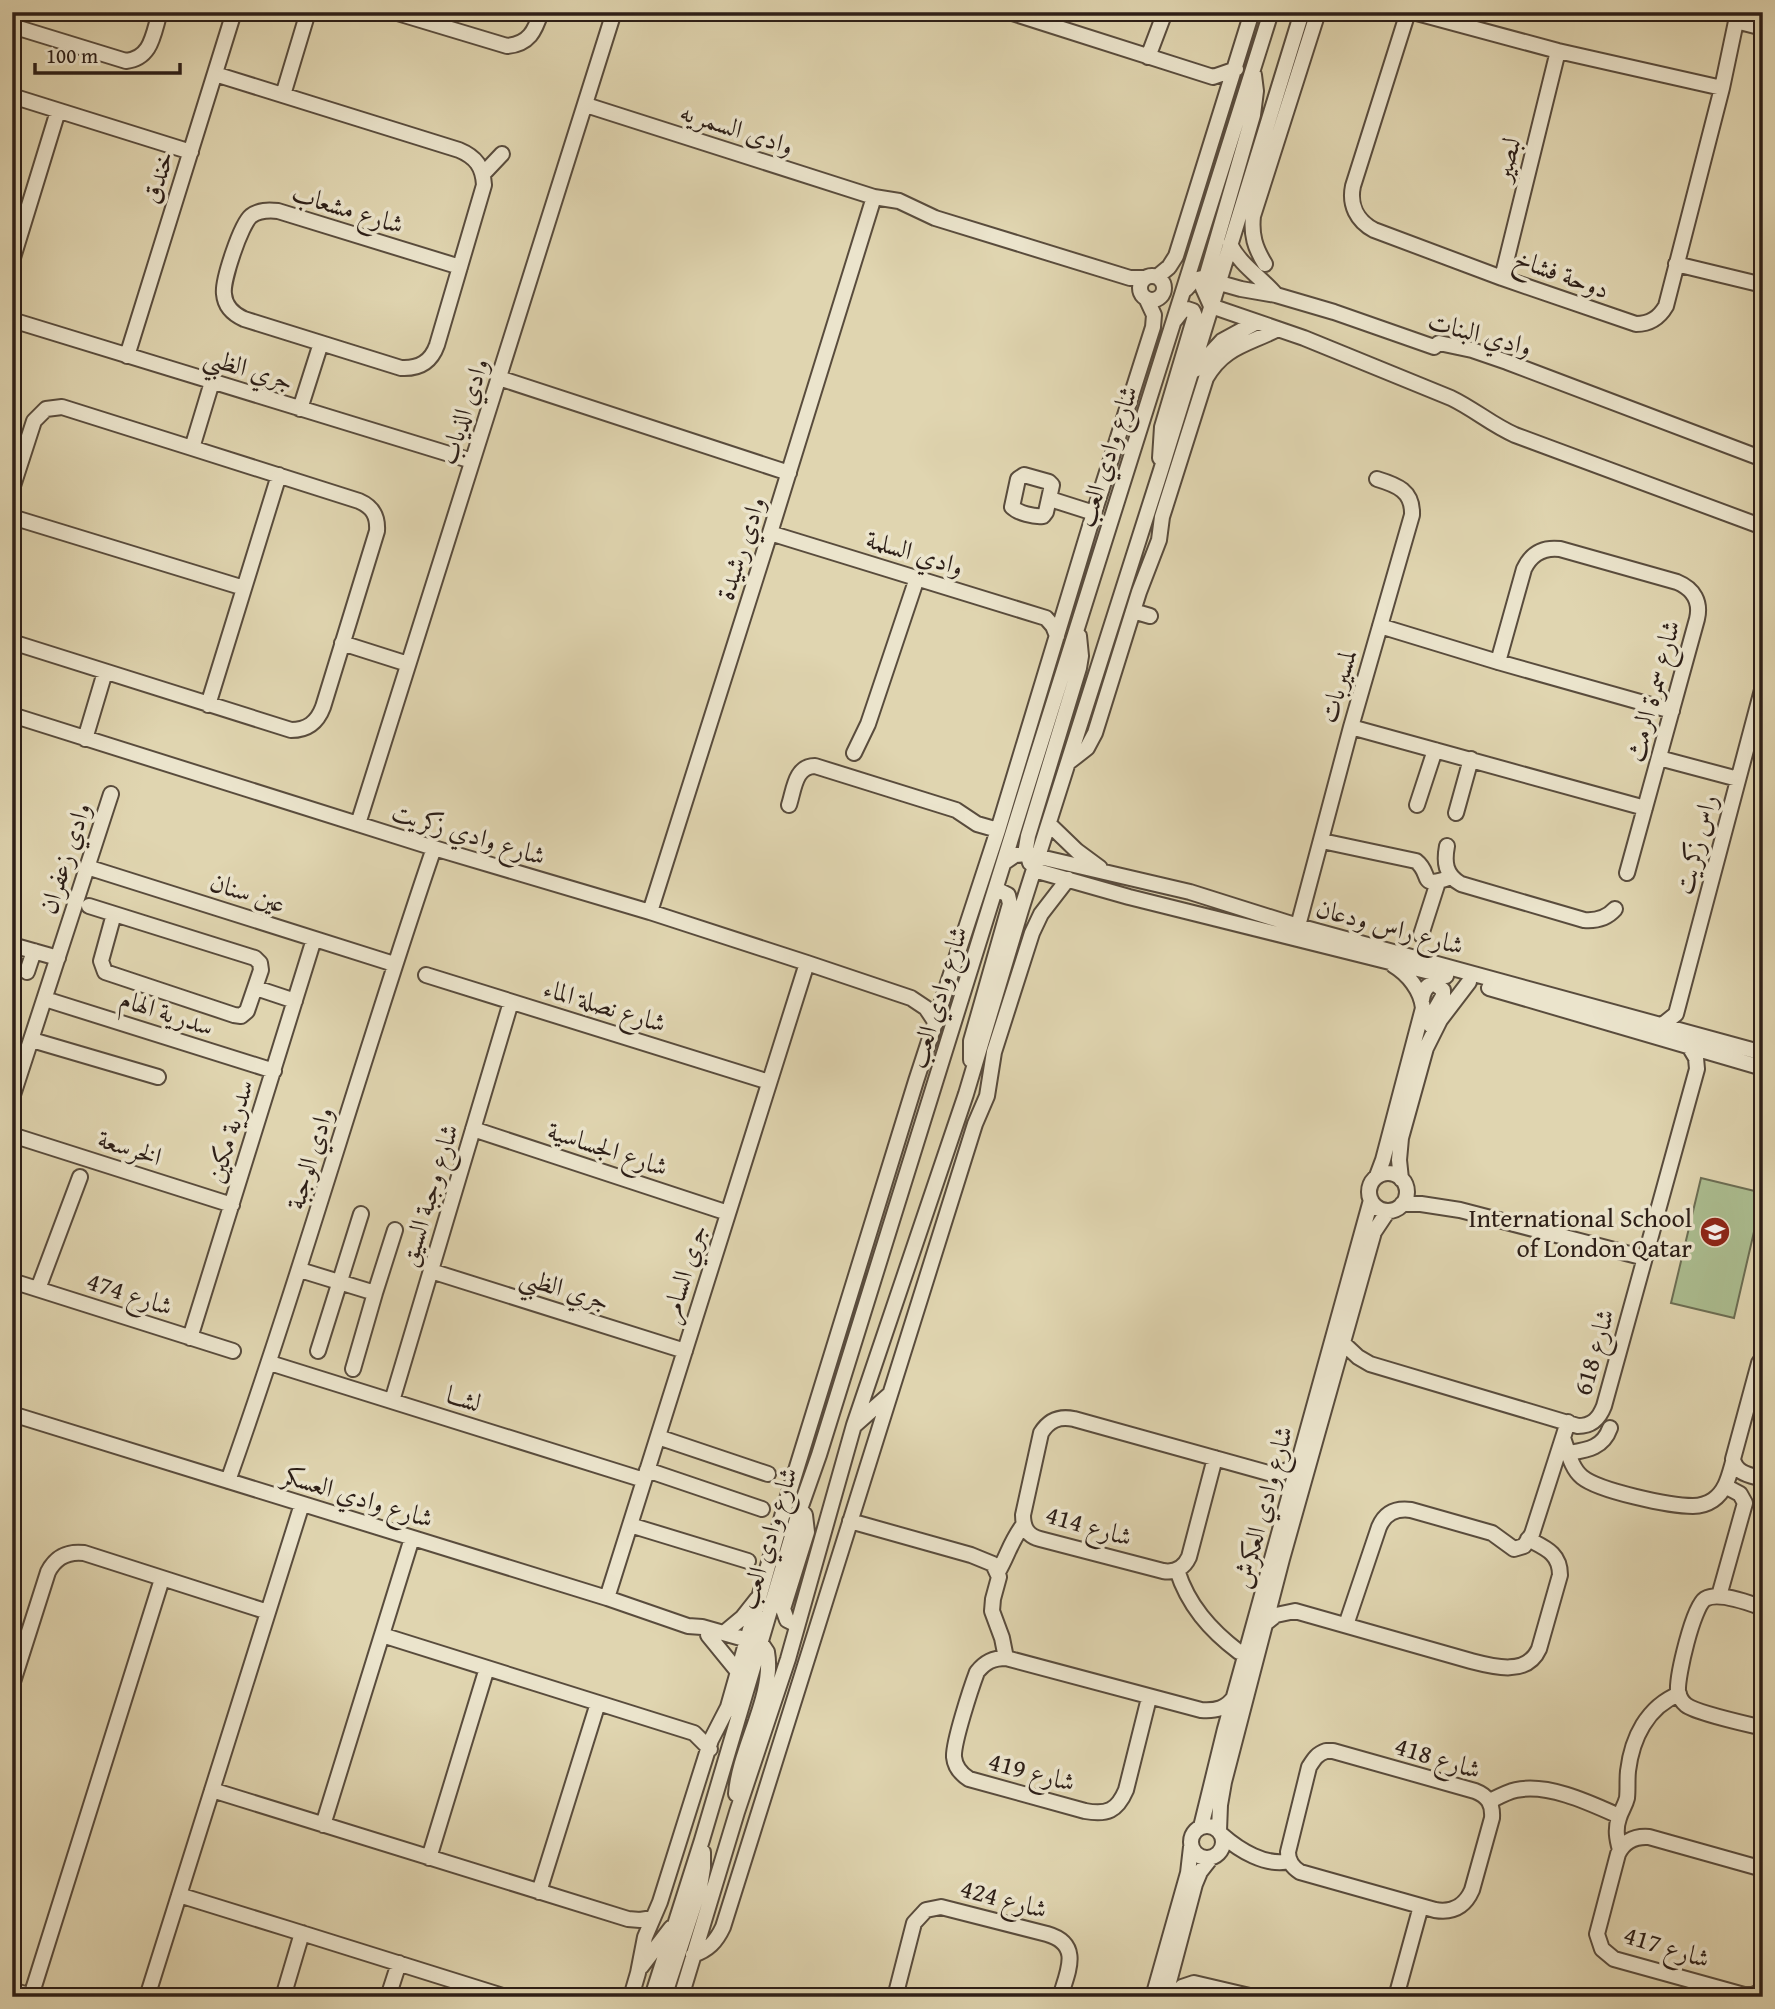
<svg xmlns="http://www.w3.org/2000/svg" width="1775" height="2009" font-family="'Gentium Book Plus',Amiri,serif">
<rect width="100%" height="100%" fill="#e0d5b0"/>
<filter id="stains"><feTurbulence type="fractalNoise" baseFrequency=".00286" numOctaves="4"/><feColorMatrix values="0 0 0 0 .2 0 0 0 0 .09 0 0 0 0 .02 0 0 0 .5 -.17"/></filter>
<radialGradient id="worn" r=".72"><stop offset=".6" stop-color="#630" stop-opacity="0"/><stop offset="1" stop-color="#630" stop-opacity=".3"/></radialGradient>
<!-- green -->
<path fill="#acbe91" stroke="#6c6e54" stroke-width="2" d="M 1701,1178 L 1763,1193 L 1734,1318 L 1671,1303 Z"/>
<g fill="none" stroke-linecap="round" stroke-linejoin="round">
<!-- minor casing -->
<g stroke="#594c3d" stroke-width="18">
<path id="minor" d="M 394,12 L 507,46 C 529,44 535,31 541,12
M 1009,12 L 1213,77 L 1236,69
M 1408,12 L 1353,186 C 1349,205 1357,221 1374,230 L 1502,278 L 1636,324 C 1650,324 1659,318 1666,306 L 1722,88 L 1738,12
M 1413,12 L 1558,51 L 1722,88
M 1736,21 L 1763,28
M 12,26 L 126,61 C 152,58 153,34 160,12
M 1148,57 L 1165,12
M 215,74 L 459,150 C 476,157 483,167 484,185 L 437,345 C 431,362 419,369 401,368 L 244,319 C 233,314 225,306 224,294 C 222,281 241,224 251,216 C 259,210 268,210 278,211 L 460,267
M 283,95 L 308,12
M 12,96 L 191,152
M 586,105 L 874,197 L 899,201 L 935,218 L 1130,278 L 1145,278
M 484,173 L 502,154
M 1230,244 C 1240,265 1262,278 1276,295
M 12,261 L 58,111
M 1265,264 C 1255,248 1251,235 1253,216 L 1318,12
M 1676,264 L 1763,285
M1140 288a12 12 0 1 1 24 0a12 12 0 1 1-24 0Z
M 1157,277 L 1169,267 L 1176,256 L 1252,12
M 1502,278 L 1558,51
M 1186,289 L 1194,280 L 1202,278 L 1241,289 L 1276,295 L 1334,312 L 1434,347 L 1439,343 L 1472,350 L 1507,362 L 1763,459
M 1211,306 L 1304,338 L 1451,398 C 1474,409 1492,425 1515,435 L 1763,527
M 1211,306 L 1203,288 L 1253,115 L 1256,91 L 1254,75
M 12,320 L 472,461
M 127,356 L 234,12
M 1195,370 L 1222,341 L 1255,323
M 499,378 L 789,473
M 300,409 L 321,343
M 1160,458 L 1162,427 L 1195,316 L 1193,311 L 1187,309 L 1182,311 L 1175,320
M 1024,475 L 1049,482 L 1052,485 L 1046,512 L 1043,516 C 1034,517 1018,513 1012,507 L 1018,479 Z
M 12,489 L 34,421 L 46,409 L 62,407 L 192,448 L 212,382
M 1050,499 L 1094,513
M 12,517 L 244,588
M 770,533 L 1046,618 L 1053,626 L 1057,636
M 1133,611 L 1150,616
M 1380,626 L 1498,662 L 1672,711
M 12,642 L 291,730 C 307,730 317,723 323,707 L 377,531 C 378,516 373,507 359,501 L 192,448
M 342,643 L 408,664
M 1498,662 L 1524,569 C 1531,554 1543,547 1560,549 L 1677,582 C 1694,589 1701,602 1697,619 L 1627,873
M 208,705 L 279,475
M 12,715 L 434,848 L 650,912 L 807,963 L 911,998 L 926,1008 L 936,1023
M 1351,727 L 1645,808
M 85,739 L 105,672
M 854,753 L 868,724 L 917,578
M 1659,758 L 1738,779
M 1069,762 L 1087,748 L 1095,733 L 1139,592 L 1159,540 L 1162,517 L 1206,378 C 1224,347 1246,345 1276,330
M 789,805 C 794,790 795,766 815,766 L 956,810 L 977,824 L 998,830
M 1417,805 L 1435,750
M 1456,813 L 1471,759
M 358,824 L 614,12
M 1049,824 L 1077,851 L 1100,868
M 1322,841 L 1416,861 C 1433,874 1417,890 1451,877
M 1447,846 C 1444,862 1445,875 1461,884 L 1584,920 C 1597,921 1607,918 1615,909
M 1005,862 L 1015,855 L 1027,854 L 1190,892 L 1298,926 L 1763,1053
M 1030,863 L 1026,848 L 1028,836 L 1079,668 L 1081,656 L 1079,636
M 87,867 L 394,964
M 1034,870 L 1129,897 L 1446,976
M 89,906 L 255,958 L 260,963 L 261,970 L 247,1011 L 241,1016 L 234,1015 L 105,972 L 101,961 L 114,914
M 650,912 L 770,533 L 874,197
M 1298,926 L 1351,727 L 1412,515 C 1413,491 1397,485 1377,479
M 1421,935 L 1438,882
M 12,945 L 58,958
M 27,972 L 34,951
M 426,975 L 769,1082
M 256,988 L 295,1001
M 1489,988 L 1763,1068
M 45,999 L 274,1071
M 1422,1000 C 1423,992 1426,984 1435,984 L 1443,990 L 1443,996 L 1435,1010 L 1431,1026
M 1661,1026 L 1676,1014 L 1763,686
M 32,1040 L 158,1077
M 971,1060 L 971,1041 L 1010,904 L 1008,895 L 996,889
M 12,1098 L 111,794
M 473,1129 L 728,1213
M 12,1135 L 232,1205
M1369 1192a19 19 0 1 1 38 0a19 19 0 1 1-38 0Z
M 1377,1176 L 1383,1160 L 1423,1008 C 1421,990 1408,974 1393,965
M 1401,1179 L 1399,1160 L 1401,1138 L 1426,1048 L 1440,1020 L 1469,982
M 1402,1204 L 1421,1204 L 1460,1210 L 1645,1258
M 300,1270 L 375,1293
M 431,1271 L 685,1351
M 12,1281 L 233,1351
M 38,1289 L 80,1177
M 190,1338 L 314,939
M 1343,1343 L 1358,1357 L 1370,1364 L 1578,1426 C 1592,1426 1599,1419 1604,1406 L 1697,1069 L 1696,1058 L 1690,1048
M 318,1351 L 361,1214
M 1763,1357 L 1759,1363 L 1733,1459 C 1736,1474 1750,1475 1763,1479
M 270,1363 L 644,1480
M 353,1369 L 375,1293 L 395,1230
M 392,1401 L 511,1002
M 12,1414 L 607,1598 L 688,1626 L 702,1627 L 748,1640 L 763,1646 L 767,1652 C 775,1695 739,1749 736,1794
M 855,1425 L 890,1394
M 658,1437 L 768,1474
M 1563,1438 C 1568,1451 1571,1468 1582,1477 C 1599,1491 1670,1506 1693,1506 C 1700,1506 1707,1504 1713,1500 C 1726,1491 1729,1476 1733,1462
M 1569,1453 C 1587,1450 1603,1448 1610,1428
M 1215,1458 L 1189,1557 C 1184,1568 1175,1573 1163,1571 L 1040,1539 C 1028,1536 1023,1528 1023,1515 L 1041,1433 C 1049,1420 1059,1416 1074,1419 L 1272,1474 L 1283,1472 L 1298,1465
M 647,1470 L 762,1509
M 228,1481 C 302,1272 362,1058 434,848
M 850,1521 L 971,1555 L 993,1564 L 999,1577 L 993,1599 L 992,1611 L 1002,1638 L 1006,1658
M 630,1525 L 748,1561
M 1177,1570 C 1188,1605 1210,1630 1239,1652
M 998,1572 C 1008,1555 1011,1540 1024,1524
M 1719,1596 L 1745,1503 L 1740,1494 L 1725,1486
M 607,1598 L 807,963
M 1763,1608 C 1749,1603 1719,1591 1705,1599 C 1693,1607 1677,1676 1678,1691 C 1679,1696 1681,1701 1686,1705 C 1696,1713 1747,1724 1763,1728
M 1266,1623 L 1276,1615 L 1295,1611 L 1471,1661 C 1494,1667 1527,1676 1539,1649 L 1560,1575 C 1560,1553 1545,1548 1528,1539
M 797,1625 L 787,1620 L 783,1609 L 807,1532 L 805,1515 L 800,1509
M 1346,1625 L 1379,1527 C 1385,1513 1396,1508 1411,1510 L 1492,1533 L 1514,1549 L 1524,1546 L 1532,1534 L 1568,1422
M 724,1633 L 742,1618 L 757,1599
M 382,1635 L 694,1733 L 710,1749
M 708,1635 L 739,1673
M 12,1685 L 48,1572 C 55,1558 67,1551 84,1553 L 268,1612
M 1149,1698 L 1126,1790 C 1117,1811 1107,1815 1085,1811 L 969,1779 C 961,1774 955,1767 954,1757 C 953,1743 971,1688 977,1672 C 985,1662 993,1658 1006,1658 L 1201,1710 C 1216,1711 1226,1709 1235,1696
M 1326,1751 L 1333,1751 L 1475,1791 C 1488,1796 1493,1804 1492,1818 L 1472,1890 C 1465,1906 1453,1913 1435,1910 L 1300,1872 C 1292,1867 1288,1861 1288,1852 L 1309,1767 C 1314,1759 1317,1754 1326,1751 Z
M 212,1790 L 628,1919 L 640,1920 L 653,1918
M 1490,1801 C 1498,1797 1507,1792 1516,1790 C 1548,1783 1590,1803 1619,1816
M 323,1825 L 412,1538
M1191 1842a16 16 0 1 1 32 0a16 16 0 1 1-32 0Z
M 1201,1827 L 1225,1729 L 1371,1200
M 1219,1831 L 1220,1805 L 1224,1782 L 1282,1559 L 1374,1232 L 1388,1211
M 1222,1835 C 1239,1850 1266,1867 1290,1861
M 1620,1850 C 1617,1839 1615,1829 1619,1818 C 1621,1811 1625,1806 1627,1798 C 1628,1789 1627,1780 1628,1771 C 1632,1738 1647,1707 1679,1694
M 429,1858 L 487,1668
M 1763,1869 L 1649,1837 C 1635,1836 1624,1841 1618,1854 L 1597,1934 L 1602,1949 L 1614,1959 L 1744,1995 L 1753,1995 L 1763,1990
M 539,1892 L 598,1703
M 179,1895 C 288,1929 397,1962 506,1997
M 693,1955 C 708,1950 716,1942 723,1927 L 975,1124 L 987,1096 L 994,1052 L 1032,933 L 1041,914 L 1068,879
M 641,1967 L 671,1928
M 12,1990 L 35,1997
M 31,1996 L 162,1579
M 147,1997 L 302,1504
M 283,1997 L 302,1933
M 388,1997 L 399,1963
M 631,1997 L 638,1973 L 645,1937 L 660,1902 L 711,1740 L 728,1707 L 785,1506 L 916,1081 L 998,830 L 1094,513 L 1153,327 L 1154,315 L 1147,300
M 652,1997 L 702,1840 L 800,1509 L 819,1455 L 1033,768 L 1271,12
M 664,1997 L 700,1887 L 703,1868 L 703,1852
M 681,1997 L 737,1812 L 788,1659 L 854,1425 L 966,1094 L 1021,910 L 1161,470 L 1302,12
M 895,1997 L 914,1923 L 926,1910 L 941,1907 L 1047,1934 C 1082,1944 1068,1971 1060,1997
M 1153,1997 L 1188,1873 L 1191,1847
M 1165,1997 L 1195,1884 L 1200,1872 L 1211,1858
M 1173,1997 L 1182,1987 L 1194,1983 L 1254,1997
M 1396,1997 L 1421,1906"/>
</g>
<!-- minor -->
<use href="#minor" stroke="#ebe4cc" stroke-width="14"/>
</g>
<!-- icons -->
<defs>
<g id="school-disc" transform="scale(1.575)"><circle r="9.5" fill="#8f2418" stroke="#ebe4cc"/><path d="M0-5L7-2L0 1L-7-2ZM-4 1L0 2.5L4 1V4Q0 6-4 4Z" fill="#fff"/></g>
</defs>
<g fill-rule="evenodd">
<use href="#school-disc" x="1715" y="1232"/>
</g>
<g text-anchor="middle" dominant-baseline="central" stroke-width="7" stroke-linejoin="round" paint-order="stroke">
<!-- street labels -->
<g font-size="26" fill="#2c1e17" stroke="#ebe4cc">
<text transform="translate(737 128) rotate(18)">وادى السمريه</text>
<text transform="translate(1506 159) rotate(-76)">لبصير</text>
<text transform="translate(157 177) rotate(-73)">خندق</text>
<text transform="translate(348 208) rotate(17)">شارع مشعاب</text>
<text transform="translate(1562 273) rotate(20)">دوحة فشاخ</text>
<text transform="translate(1480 333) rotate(15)">وادي البنات</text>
<text transform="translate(249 368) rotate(17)">جري الظبي</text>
<text transform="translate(463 411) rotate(-72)">وادي الذياب</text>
<text transform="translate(1106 456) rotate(-72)">شارع وادي العب</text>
<text transform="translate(740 548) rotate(-72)">وادي رشيدة</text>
<text transform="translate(915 552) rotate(17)">وادي السلمة</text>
<text transform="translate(1337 686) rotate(-74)">لمسيربات</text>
<text transform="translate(1652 691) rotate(-75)">شارع سمرة الرمث</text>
<text transform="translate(469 833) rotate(17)">شارع وادي زكريت</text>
<text transform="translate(1695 844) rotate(-75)">راس زكريت</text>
<text transform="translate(64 858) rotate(-72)">وادي زعفران</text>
<text transform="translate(248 892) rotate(18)">عين سنان</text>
<text transform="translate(1390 926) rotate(15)">شارع راس ودعان</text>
<text transform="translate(937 997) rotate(-73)">شارع وادي العب</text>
<text transform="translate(605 1005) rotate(17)">شارع نصلة الماء</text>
<text transform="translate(167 1012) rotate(18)">سدرية الهام</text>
<text transform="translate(229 1131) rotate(-73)">سدرية مكين</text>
<text transform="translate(130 1147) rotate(18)">الخرسعة</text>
<text transform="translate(608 1148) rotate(18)">شارع الجساسية</text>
<text transform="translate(309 1158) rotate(-73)">وادي الوجبة</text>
<text transform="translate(428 1195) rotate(-73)">شارع وجبة السيق</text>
<text transform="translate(683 1273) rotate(-73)">جري السامر</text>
<text transform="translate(565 1288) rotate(17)">جري الظبي</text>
<text transform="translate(130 1293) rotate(18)">شارع 474</text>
<text transform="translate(1593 1352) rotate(-74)">شارع 618</text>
<text transform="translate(464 1398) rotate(17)">لشــا</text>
<text transform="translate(358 1496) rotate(17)">شارع وادي العسكر</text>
<text transform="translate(1262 1507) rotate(-75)">شارع وادي العكرش</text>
<text transform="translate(1089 1525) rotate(16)">شارع 414</text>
<text transform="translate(767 1538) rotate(-73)">شارع وادي العب</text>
<text transform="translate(1438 1757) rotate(17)">شارع 418</text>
<text transform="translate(1032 1771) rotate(15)">شارع 419</text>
<text transform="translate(1004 1898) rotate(15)">شارع 424</text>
<text transform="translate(1667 1946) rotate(17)">شارع 417</text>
</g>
<!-- poi labels -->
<g font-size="26" fill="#2c1e17" stroke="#ebe4cc" text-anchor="end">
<text x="1692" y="1217">International School<tspan x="1692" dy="30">of London Qatar</tspan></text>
</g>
</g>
<!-- margin -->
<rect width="1775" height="2009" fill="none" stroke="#e0d5b0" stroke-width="42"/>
<rect x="14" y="14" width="1747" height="1981" fill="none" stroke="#2c1e17" stroke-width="3.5"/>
<rect x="21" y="21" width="1733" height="1967" fill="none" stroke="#2c1e17" stroke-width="2"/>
<!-- scale -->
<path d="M35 63v10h145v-10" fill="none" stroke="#2c1e17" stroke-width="3.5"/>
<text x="46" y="63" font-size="21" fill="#2c1e17" stroke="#ebe4cc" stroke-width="5" paint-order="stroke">100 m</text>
<rect width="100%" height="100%" filter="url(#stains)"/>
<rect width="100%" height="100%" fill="url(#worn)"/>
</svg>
